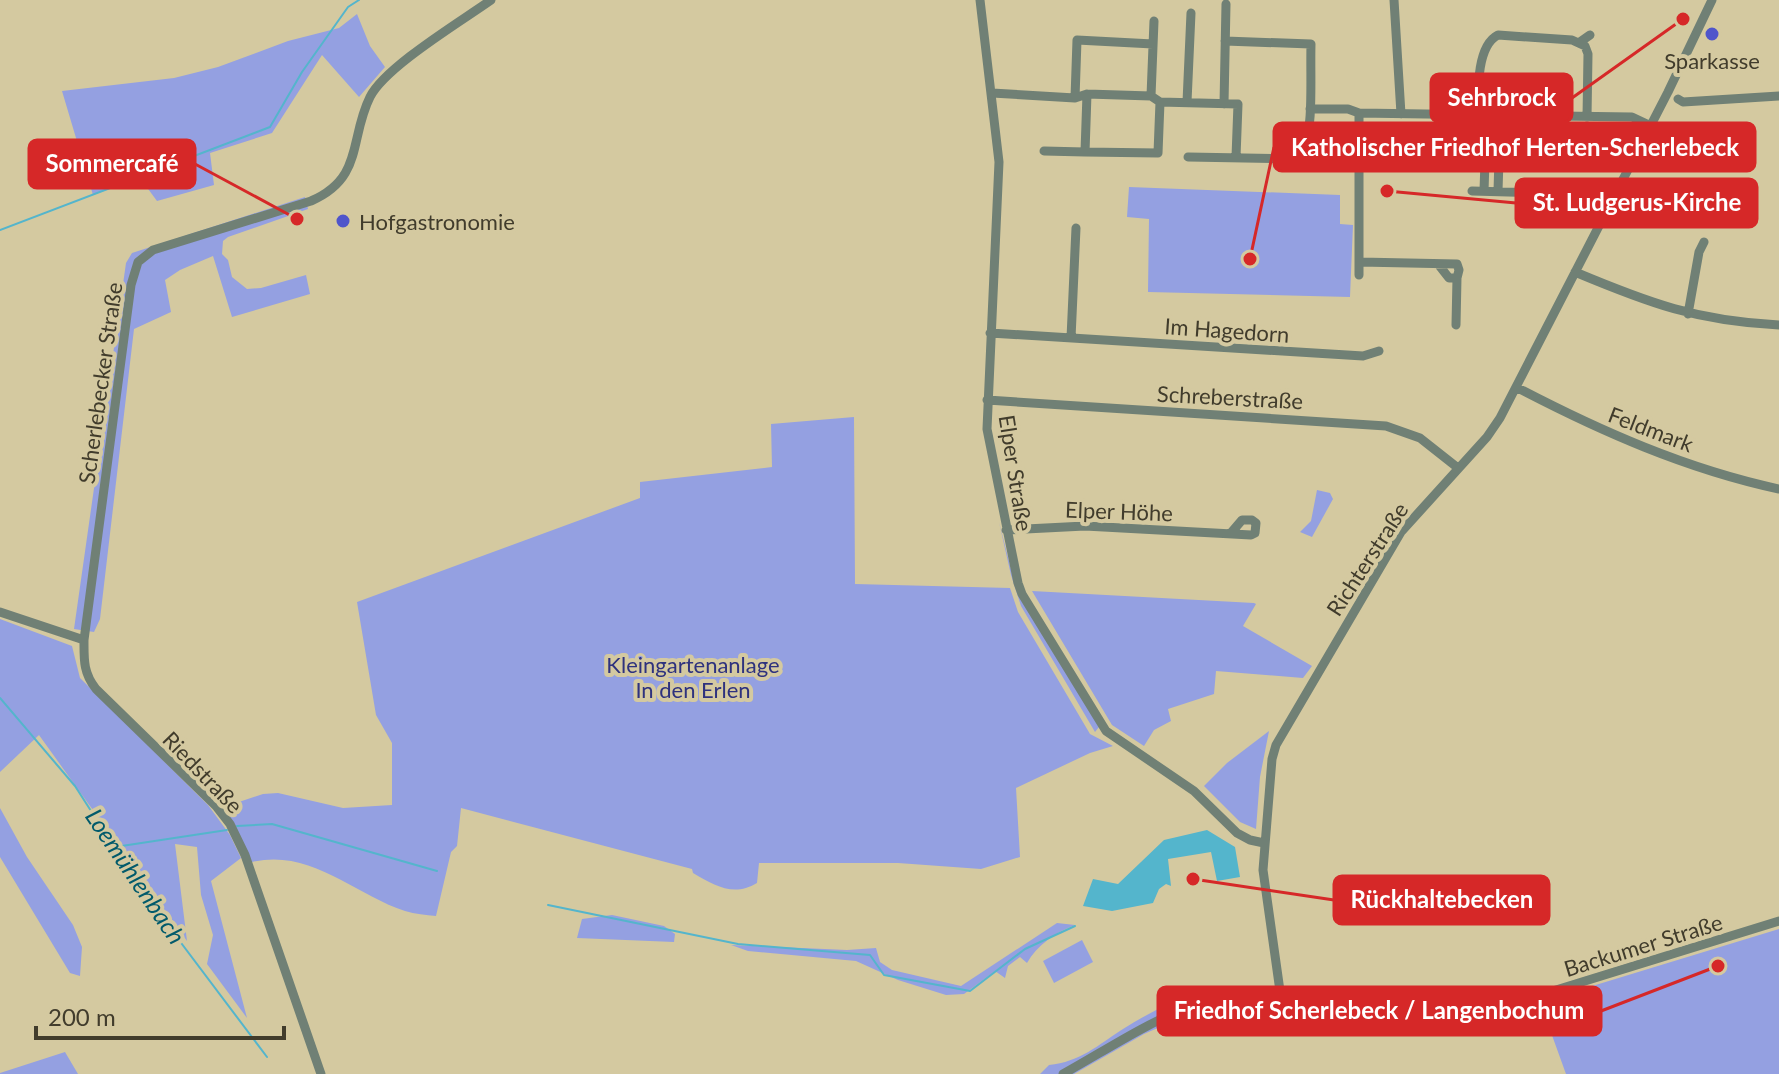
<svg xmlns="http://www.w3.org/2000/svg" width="1779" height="1074" font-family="Lato,sans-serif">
<rect width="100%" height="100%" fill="#d4c9a0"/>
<!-- green -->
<path fill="#94a0e1" d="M 357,14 L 370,46 L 385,67 L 359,97 L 322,55 L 272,133 L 210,153 L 214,185 L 157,201 L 140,178 L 93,195 L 62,91 L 174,78 L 218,67 L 288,41 L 339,28 Z
M 1129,187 L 1340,195 L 1340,224 L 1353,225 L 1350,297 L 1148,292 L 1149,219 L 1127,217 Z
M 305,197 L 308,209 L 228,237 L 223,241 L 222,254 L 228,260 L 232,277 L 247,289 L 261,288 L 306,275 L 310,294 L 232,317 L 213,256 L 180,270 L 165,280 L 171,312 L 134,329 L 100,619 L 94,632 L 74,629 L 126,263 L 132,253 Z
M 854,417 L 855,584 L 1010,588 L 1018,612 L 1090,734 L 1113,746 L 1090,753 L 1016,788 L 1020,857 L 981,869 L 898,863 L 759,863 L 757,883 C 734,897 715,886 693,873 L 692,869 L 461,808 L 457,846 L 451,852 L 436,916 C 426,915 415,914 405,911 C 354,894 310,848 252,862 L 224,807 L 263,794 L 278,793 L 343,808 L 392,805 L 392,743 L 376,715 L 357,602 L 640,498 L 640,482 L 772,467 L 771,424 Z
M 1317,490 L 1330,493 L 1333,499 L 1312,537 L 1300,532 L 1311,521 Z
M 999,522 L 1012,573 L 1099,727 L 1095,732 L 1021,606 L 1011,575 Z
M 1032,591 L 1254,603 L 1256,604 L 1243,626 L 1312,666 L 1303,678 L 1216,671 L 1214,694 L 1168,709 L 1171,721 L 1154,730 L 1144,746 L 1112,725 Z
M 0,619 L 72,646 L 80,678 L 208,805 L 230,835 L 241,858 L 211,881 L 247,1018 L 207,964 L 213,935 L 201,895 L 197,847 L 175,844 L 187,941 L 39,735 L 0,772 Z
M 1269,731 L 1260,777 L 1256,829 L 1240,822 L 1204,786 L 1227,763 Z
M 0,808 L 27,857 L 73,925 L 82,947 L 80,976 L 70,973 L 0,857 Z
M 612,915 L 664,926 L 675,934 L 674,942 L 577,938 L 582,919 Z
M 1057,923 L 1075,925 C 1056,932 1037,945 1027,963 L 1020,957 L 1008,966 L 1005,978 L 995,971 L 964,994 L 946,995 L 898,980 L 856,961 L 748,951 L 731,945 L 847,950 L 876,948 L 880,962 L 892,970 L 961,986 Z
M 1779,929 L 1779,1074 L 1566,1074 L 1540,1002 Z
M 1082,940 L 1093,962 L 1054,983 L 1043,961 Z
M 1181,998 L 1185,1016 L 1144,1034 L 1074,1074 L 1040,1074 L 1049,1065 C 1080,1062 1098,1045 1123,1029 C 1142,1017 1161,1007 1181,998 Z
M 65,1052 L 78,1074 L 0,1074 L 0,1073 Z"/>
<!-- water -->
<path fill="#54b5cc" d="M 1207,830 L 1235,847 L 1240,877 L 1217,881 L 1211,852 L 1168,859 L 1171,886 L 1166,884 L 1159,889 L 1153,903 L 1112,911 L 1083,906 L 1093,879 L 1118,884 L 1164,840 Z"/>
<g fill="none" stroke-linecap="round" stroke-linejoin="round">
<!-- stream -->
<path stroke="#54b5cc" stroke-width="2" d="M 0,230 L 270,127 L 302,72 L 348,7 L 359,0
M 0,698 L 75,786 L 145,895 L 267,1057
M 237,826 L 272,824 L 437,871
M 115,847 L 227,830
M 548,905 L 738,944 L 870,955 L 884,975 L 970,991 L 1025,949 L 1075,926"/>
<!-- minor -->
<path stroke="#708075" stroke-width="9" d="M 980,0 L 999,162 L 987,429 L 1018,583 L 1022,594 L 1106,731 L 1194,791 L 1237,833 L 1250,840 L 1264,843
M 1394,0 L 1401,114
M 1580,42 L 1590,35
M 992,93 L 1075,98 L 1087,94 L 1151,96 L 1160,102 L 1238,104 L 1236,157
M 1087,94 L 1085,152 L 1158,153 L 1160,102
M 1151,96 L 1154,21
M 1075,98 L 1077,40 L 1153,44
M 1678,99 L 1683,102 L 1779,96
M 1187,102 L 1191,13
M 1224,104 L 1226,4
M 1310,109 L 1348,109 L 1359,113 L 1632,117 L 1649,125
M 1359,113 L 1359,275
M 1478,115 C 1478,93 1476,46 1498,35 L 1572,40 L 1585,46 L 1588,54 L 1587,117
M 1044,151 L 1085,152
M 1188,157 L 1298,159 L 1303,158 C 1314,122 1310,81 1311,44 L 1225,41
M 1492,159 L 1551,159
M 1472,191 L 1542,193
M 1484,191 L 1485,161 L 1492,159 L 1493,115
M 1498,191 L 1499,159
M 1360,262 L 1457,264 L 1459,270 L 1457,278 L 1456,325
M 1438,264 L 1449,278 L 1457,278
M 1575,272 C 1649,303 1697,321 1779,325
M 1688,314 L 1699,252 L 1704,242
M 990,333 L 1363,356 L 1379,351
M 1071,338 L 1076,228
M 1516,387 C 1600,431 1686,469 1779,489
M 987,400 L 1386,426 L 1420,438 L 1458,468
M 1006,530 L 1085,526 L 1251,535 L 1255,533 L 1256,523 L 1252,520 L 1242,520 L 1230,534
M 0,612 L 84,640
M 1280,991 L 1263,870 L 1272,759 L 1276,745 L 1401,532 L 1487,437 L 1500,418 L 1668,92 L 1712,0
M 321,1074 L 245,855 L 230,824 L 216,806 L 96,689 C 83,673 84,659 84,640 L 131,285 L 138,262 L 153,250 L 311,201 C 364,178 349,139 370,97 C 385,67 460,22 491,0
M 1063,1074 C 1130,1037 1200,985 1280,991 L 1459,1020 L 1779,921"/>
</g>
<!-- markers -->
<g fill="#4f55cb" stroke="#d4c9a0" stroke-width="3">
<circle cx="1712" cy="34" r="8"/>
<circle cx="343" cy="221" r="8"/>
</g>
<g text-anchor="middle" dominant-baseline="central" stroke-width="8" stroke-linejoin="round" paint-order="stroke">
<!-- poi labels -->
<g font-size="22" fill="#413c2c" stroke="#d4c9a0">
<text x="1712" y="60">Sparkasse</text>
<text x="359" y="221" text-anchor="start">Hofgastronomie</text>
</g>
<!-- street labels -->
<g font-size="22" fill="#413c2c" stroke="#d4c9a0">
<text transform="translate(1227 330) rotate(4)">Im Hagedorn</text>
<text transform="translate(100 383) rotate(-82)">Scherlebecker Straße</text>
<text transform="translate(1230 397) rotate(3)">Schreberstraße</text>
<text transform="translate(1651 429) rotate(21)">Feldmark</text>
<text transform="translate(1016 473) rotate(81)">Elper Straße</text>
<text transform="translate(1119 511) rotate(2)">Elper Höhe</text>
<text transform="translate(1367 559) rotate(-57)">Richterstraße</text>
<text transform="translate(203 772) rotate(46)">Riedstraße</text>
<text transform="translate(1643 945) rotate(-17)">Backumer Straße</text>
</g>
<!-- park labels -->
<g font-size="22" fill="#2e327e" stroke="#d4c9a0">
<text x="693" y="664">Kleingartenanlage<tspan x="693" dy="25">In den Erlen</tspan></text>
</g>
<!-- water labels -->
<g font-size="24" font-style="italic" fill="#025a6b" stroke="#d4c9a0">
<text transform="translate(136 876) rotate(56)">Loemühlenbach</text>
</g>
</g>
<!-- callouts -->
<path fill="none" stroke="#d62828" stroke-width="3" d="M1683 19L1572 98M1250 259L1274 147M297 219L195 164M1387 191L1516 203M1193 879L1334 900M1718 966L1601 1011"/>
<g fill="#d62828" stroke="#d4c9a0" stroke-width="3">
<circle cx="1683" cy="19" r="8"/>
<circle cx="1250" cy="259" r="8"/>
<circle cx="297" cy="219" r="8"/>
<circle cx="1387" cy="191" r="8"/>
<circle cx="1193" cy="879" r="8"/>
<circle cx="1718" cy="966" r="8"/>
</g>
<g fill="#d62828" stroke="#d62828" stroke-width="3">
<rect x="1431" y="74" width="141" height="48" rx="8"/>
<rect x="1274" y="123" width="481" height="48" rx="8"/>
<rect x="29" y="140" width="166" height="48" rx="8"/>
<rect x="1516" y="179" width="241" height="48" rx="8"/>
<rect x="1334" y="876" width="215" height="48" rx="8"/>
<rect x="1158" y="987" width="443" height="48" rx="8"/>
</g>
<g font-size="24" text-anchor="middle" font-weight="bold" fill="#fff">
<text x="1502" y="106">Sehrbrock</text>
<text x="1515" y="156">Katholischer Friedhof Herten-Scherlebeck</text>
<text x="112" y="172">Sommercafé</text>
<text x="1637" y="211">St. Ludgerus-Kirche</text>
<text x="1442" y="908">Rückhaltebecken</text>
<text x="1379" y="1019">Friedhof Scherlebeck / Langenbochum</text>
</g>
<!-- scale -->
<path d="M36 1026v12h248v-12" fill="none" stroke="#413c2c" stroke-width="4"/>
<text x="48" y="1026" font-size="24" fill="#413c2c" stroke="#d4c9a0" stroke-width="6" paint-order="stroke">200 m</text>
</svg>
